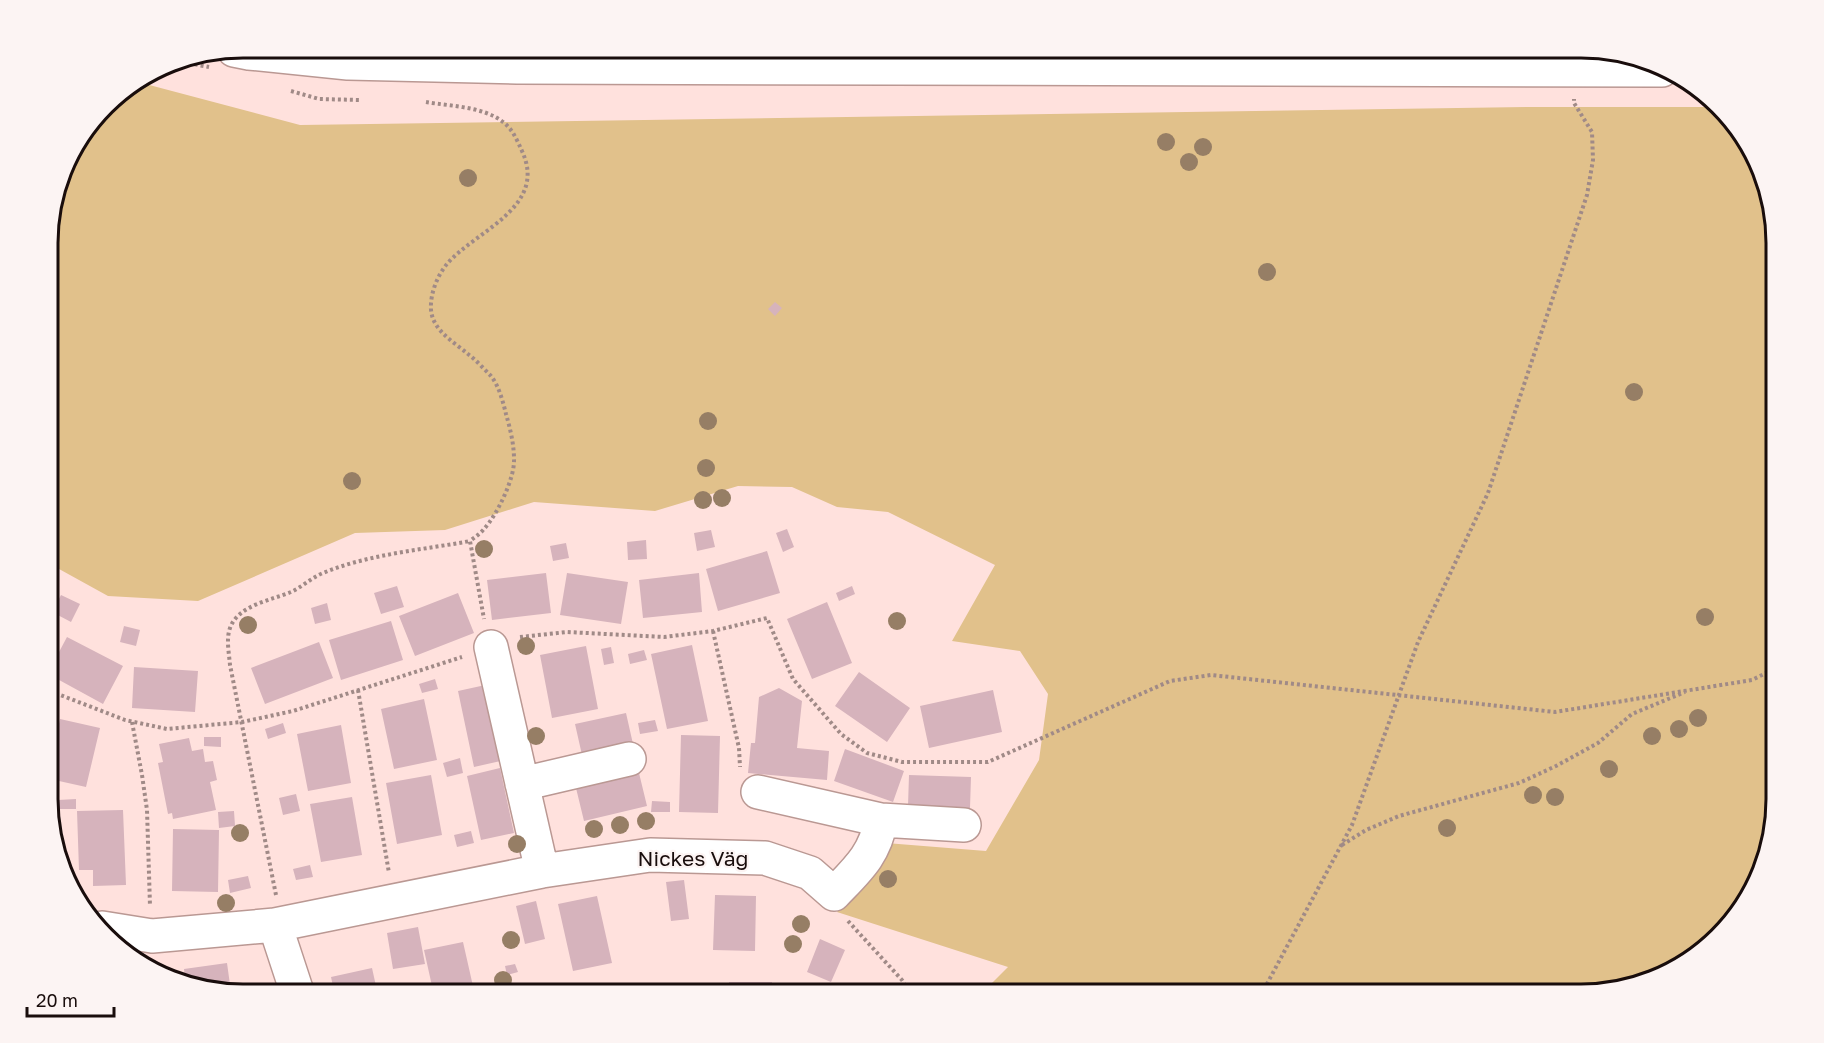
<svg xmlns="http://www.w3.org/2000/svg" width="1824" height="1043" font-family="'Golos Text',sans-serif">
<rect width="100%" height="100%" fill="#ffe1dd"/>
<!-- green -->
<path fill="#e1c18b" d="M 138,82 L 300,125 L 1529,107 L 1713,107 L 1743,135 L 1776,231 L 1776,812 L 1750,897 L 1689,962 L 1593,995 L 980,995 L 1008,967 L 837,912 L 886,843 L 986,851 L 1039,760 L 1048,694 L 1020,651 L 952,641 L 995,565 L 888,512 L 837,507 L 792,487 L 738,486 L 655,511 L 534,502 L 445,530 L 355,533 L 198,601 L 108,596 L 50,564 L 50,218 L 68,157 L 114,97 Z"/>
<!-- building -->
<path fill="#d6b3bc" d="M 775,302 L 782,308 L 775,316 L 768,309 Z
M 787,529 L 794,547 L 783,552 L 776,533 Z
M 711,530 L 715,547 L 697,551 L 694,533 Z
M 646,540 L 647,559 L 628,560 L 627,542 Z
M 566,543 L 569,558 L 553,561 L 550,546 Z
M 767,551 L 780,593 L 718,611 L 706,569 Z
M 546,573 L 551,613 L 492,620 L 487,580 Z
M 567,573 L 628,582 L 621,624 L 560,615 Z
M 699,573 L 702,612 L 643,618 L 639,580 Z
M 397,586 L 404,607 L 381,614 L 374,593 Z
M 852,586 L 855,594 L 839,601 L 836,593 Z
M 458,593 L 474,633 L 415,656 L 399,616 Z
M 61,595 L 80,604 L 71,622 L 52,612 Z
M 827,602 L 852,663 L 812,679 L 787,619 Z
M 327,603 L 331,620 L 315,624 L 311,608 Z
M 391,621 L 403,660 L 341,680 L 329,640 Z
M 124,626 L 140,630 L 136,646 L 120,642 Z
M 67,637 L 123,666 L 103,704 L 50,675 L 50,669 Z
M 319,642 L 333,678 L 265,704 L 251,668 Z
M 692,645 L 708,721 L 667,729 L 651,654 Z
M 586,646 L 598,709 L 552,718 L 540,655 Z
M 611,647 L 614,663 L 604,665 L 601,649 Z
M 644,650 L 647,660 L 630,664 L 628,654 Z
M 134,667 L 198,671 L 195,712 L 132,708 Z
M 859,672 L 910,708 L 887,742 L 835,706 Z
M 435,679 L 438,689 L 422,693 L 419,684 Z
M 490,684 L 505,760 L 474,767 L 458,691 Z
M 779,688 L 802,701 L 797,748 L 829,751 L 827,780 L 748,773 L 751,743 L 755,743 L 759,697 Z
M 993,690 L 1002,732 L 929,748 L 920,706 Z
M 424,699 L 437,760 L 394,769 L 381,709 Z
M 626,713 L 633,744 L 582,755 L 575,724 Z
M 60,719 L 100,728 L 86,787 L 50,779 L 50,765 Z
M 655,720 L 658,731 L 640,734 L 638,723 Z
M 283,723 L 286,733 L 268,739 L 265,729 Z
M 341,725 L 351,783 L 308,791 L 297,734 Z
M 681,735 L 720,736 L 718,813 L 679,812 Z
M 204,737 L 221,737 L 221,747 L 204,746 Z
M 189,738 L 192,751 L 203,749 L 205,762 L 213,761 L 217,780 L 210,782 L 216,810 L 173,819 L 172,813 L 168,814 L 158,763 L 163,762 L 159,744 Z
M 845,749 L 904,771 L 893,802 L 834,781 Z
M 460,758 L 463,773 L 447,777 L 443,763 Z
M 500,768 L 514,833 L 481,840 L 467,776 Z
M 639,773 L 647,806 L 584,821 L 576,788 Z
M 431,775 L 442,835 L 397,844 L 386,783 Z
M 909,775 L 971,777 L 970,808 L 908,806 Z
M 296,794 L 300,811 L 283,815 L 279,798 Z
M 352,797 L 362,855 L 321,862 L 310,804 Z
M 76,799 L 76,809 L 59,809 L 58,800 Z
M 652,801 L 670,802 L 670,812 L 651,812 Z
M 123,810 L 126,885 L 93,886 L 93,870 L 79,870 L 77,811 Z
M 234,811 L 235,826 L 219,828 L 218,812 Z
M 173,829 L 219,830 L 218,892 L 172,891 Z
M 471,831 L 474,843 L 457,847 L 454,835 Z
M 310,865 L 313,877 L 296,880 L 293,869 Z
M 248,876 L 251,888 L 230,893 L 228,880 Z
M 684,880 L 689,919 L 671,921 L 666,882 Z
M 715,895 L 756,896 L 755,951 L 713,950 Z
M 597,896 L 612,963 L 573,971 L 558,904 Z
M 536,901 L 545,939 L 525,944 L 516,906 Z
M 418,927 L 425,964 L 393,969 L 387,933 Z
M 820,939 L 845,950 L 831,982 L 807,972 Z
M 463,942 L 475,995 L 434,995 L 424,950 Z
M 227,963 L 231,992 L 185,979 L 184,969 Z
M 515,964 L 518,972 L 507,975 L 505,966 Z
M 372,968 L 378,995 L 335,995 L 331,977 Z
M 729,982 L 772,982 L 771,995 L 729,995 Z
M 820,988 L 870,989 L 870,995 L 820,995 Z"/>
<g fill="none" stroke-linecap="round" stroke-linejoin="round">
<!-- minor casing -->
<g stroke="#ba9893" stroke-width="36">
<path id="minor" d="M 234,50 L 249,53 L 348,63 L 517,67 L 1662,70
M 491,647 L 542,871
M 522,784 L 629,759
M 758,792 L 881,820 L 964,825
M 275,925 L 298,995
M 102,928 L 152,936 L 275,925 L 542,871 L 650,855 L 765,858 L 810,873 L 834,894 C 857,870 875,855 881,820"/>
</g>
<!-- path -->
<path stroke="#a08a87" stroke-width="4" stroke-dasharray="3 3" stroke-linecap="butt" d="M 177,61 L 209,67
M 291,91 L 319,99 L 361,100
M 426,102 C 454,107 496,106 513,133 C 516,138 519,144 521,149 C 550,207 476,230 447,264 C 437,276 430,294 431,310 C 433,331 454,342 468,354 C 476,360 484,369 491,376 C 499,386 503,402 506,414 C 510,428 514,444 514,459 C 515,478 497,515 484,529 C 480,534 475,537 470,541 L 484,619
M 713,631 L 739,748 L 740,767
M 520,637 L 567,632 L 664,637 L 713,631 L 767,618 L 793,679 L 841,734 L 867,753 L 902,762 L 988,762 L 1170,681 L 1211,675 L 1555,712 L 1752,680 L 1776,668
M 358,690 L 389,873
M 50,691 L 125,720 L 167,729 L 242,722 L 293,711 L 462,657
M 132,722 L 142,775 L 147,810 L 150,906
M 1342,845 L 1366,830 L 1399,816 L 1519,783 L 1556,766 L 1598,743 L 1632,714 L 1685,692
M 276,895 L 230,665 C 229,653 226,639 230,628 C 238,605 272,600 291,592 C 302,587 311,578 323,573 C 369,554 422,550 470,541
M 848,921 L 902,980 L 911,995
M 1261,995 L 1352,825 L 1418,642 L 1488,493 L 1587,195 L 1593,160 L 1592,132 L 1574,103 L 1574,99"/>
<!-- minor -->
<use href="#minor" stroke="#fff" stroke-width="33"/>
</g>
<!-- trees -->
<g fill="#967e65">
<circle cx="1166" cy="142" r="9"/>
<circle cx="1203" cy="147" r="9"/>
<circle cx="1189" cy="162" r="9"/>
<circle cx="468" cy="178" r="9"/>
<circle cx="1267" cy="272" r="9"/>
<circle cx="1634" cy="392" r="9"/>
<circle cx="708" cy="421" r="9"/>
<circle cx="706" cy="468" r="9"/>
<circle cx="352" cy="481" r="9"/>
<circle cx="722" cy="498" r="9"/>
<circle cx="703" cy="500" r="9"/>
<circle cx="484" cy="549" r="9"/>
<circle cx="1705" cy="617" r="9"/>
<circle cx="897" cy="621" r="9"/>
<circle cx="248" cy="625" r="9"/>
<circle cx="526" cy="646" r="9"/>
<circle cx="1698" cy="718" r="9"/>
<circle cx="1679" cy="729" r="9"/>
<circle cx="536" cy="736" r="9"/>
<circle cx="1652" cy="736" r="9"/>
<circle cx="1609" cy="769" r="9"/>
<circle cx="1533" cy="795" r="9"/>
<circle cx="1555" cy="797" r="9"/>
<circle cx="646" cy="821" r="9"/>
<circle cx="620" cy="825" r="9"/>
<circle cx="1447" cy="828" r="9"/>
<circle cx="594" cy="829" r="9"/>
<circle cx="240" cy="833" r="9"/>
<circle cx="517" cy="844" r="9"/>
<circle cx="888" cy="879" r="9"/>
<circle cx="226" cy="903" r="9"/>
<circle cx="801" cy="924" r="9"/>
<circle cx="511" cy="940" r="9"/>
<circle cx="793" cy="944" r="9"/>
<circle cx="503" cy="980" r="9"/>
</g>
<g text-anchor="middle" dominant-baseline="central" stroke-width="4.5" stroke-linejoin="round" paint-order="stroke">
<!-- street labels -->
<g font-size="21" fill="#190d0c" stroke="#fcf4f3">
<text x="693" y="858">Nickes Väg</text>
</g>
</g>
<!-- crop -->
<path d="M0 0H1824V1043H0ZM243 58H1581A185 185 0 0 1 1766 243V799A185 185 0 0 1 1581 984H243A185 185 0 0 1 58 799V243A185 185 0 0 1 243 58Z" fill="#fcf4f3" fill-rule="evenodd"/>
<path fill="none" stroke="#190d0c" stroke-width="3" d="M243 58H1581A185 185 0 0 1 1766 243V799A185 185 0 0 1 1581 984H243A185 185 0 0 1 58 799V243A185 185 0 0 1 243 58Z"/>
<!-- scale -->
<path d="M27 1007v9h87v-9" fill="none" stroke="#190d0c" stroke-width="3"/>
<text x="36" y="1007" font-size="18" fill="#190d0c" stroke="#fcf4f3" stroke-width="4.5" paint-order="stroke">20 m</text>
</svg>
